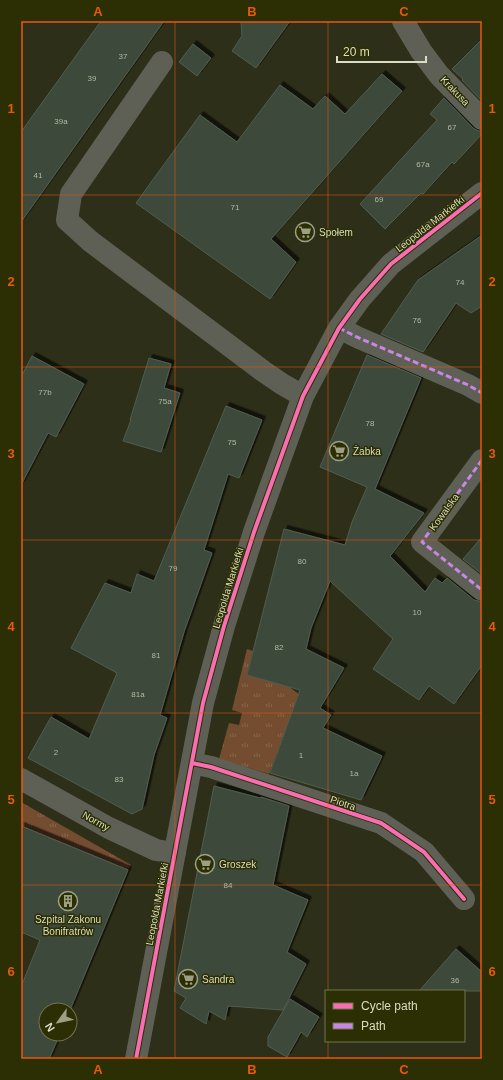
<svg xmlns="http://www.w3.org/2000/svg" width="503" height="1080" font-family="Arial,sans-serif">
<defs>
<pattern id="grass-tufts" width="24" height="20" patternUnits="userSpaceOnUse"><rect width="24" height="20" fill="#744c2f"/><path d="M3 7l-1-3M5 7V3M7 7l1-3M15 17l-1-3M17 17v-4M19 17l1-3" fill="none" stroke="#87654b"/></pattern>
<filter id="shadow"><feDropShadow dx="3.5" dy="-3.5" stdDeviation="0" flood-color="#0009"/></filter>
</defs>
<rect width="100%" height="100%" fill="#2e2f19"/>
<!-- grass -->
<path fill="url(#grass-tufts)" d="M 247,649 L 253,651 L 247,675 L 288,686 L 304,698 L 288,724 L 269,774 L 219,759 L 229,723 L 239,725 L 242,713 L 232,710 Z
M 21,802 L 131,865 L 128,870 L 21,826 Z"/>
<!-- building -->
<path fill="#3c493b" stroke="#505e50" filter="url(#shadow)" d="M 101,21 L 164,21 L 21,222 L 21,132 Z
M 241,21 L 290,21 L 256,68 L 232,51 L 242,36 Z
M 482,39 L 482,101 L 462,80 L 463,79 L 452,69 Z
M 193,44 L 211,58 L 197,76 L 179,62 Z
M 382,74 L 402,91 L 271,239 L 296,262 L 270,299 L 136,203 L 200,115 L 237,142 L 280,85 L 313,109 L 325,96 L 345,114 Z
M 444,98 L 473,128 L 478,131 L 482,131 L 482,134 L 454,164 L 452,162 L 423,194 L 421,193 L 385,229 L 360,204 L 437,120 L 430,114 Z
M 482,235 L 482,306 L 471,313 L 456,303 L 423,352 L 381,334 L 418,280 Z
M 367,355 L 421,378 L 375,489 L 424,513 L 390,556 L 425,592 L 435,578 L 442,583 L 447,578 L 474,600 L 482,602 L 482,665 L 454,704 L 429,686 L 419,700 L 373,669 L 393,639 L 330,581 L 311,628 L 306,649 L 344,668 L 320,708 L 331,715 L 323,728 L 382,756 L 361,800 L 270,773 L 300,690 L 247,675 L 284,529 L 345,545 L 352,522 L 367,487 L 320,467 Z
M 32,356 L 84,384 L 56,437 L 48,433 L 21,485 L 21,377 Z
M 149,358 L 171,364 L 164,388 L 180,393 L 161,452 L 123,441 L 131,420 L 130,420 Z
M 226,406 L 262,420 L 239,478 L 228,474 L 204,550 L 212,553 L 184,632 L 160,715 L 167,718 L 154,755 L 142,809 L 132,814 L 28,758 L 51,717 L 89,739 L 117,673 L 71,648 L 105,583 L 131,593 L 137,574 L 154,581 Z
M 482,537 L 482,574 L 463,559 Z
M 214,786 L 260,798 L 261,797 L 289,806 L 273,885 L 308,900 L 287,952 L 306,964 L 283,1010 L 228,1006 L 225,1020 L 209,1011 L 206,1024 L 180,1008 L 186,998 L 174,991 Z
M 21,826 L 128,870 L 70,1010 L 46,1010 L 46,1034 L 60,1034 L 49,1059 L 21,1059 L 21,987 L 40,940 L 21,932 Z
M 456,949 L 482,972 L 482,991 L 419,991 Z
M 290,999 L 319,1017 L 307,1037 L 301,1032 L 287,1057 L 268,1046 L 268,1037 Z"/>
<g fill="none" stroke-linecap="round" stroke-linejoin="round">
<!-- minor -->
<path stroke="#5f6055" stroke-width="22" d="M 403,21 L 421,51 L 439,75 L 482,119
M 162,62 L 71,194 L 67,220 L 90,241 L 263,371 L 282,384 L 303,396
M 339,328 L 359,338 L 468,385 L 482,393
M 482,460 L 422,542 L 482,590
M 192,763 L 211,767 L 381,823 L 424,852 L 464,899
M 21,779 L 109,828 L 156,850 L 175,853
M 136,1059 L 203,703 L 224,626 L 254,532 L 303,396 L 339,328 L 360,299 L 391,264 L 482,193"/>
<!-- quiet -->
<path stroke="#c787e3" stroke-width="3" stroke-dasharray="6 3" stroke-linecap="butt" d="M 339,328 L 359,338 L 468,385 L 482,393
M 482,460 L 422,542 L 482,590"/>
<!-- cycleway casing -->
<g stroke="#2c2e03" stroke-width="6">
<path id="cycleway" d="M 192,763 L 211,767 L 381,823 L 424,852 L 464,899
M 136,1059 L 203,703 L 224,626 L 254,532 L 303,396 L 339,328 L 360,299 L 391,264 L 482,193"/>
</g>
<!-- cycleway -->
<use href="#cycleway" stroke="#f96db3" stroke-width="4"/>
</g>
<!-- grid -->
<path fill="none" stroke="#e8590c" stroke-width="1" stroke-opacity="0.55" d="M 175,21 L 175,1059M 328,21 L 328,991M 21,195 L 482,195M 21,367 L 482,367M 21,540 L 482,540M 21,713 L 482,713M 21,885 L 482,885M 328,1041 L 328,1059"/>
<!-- icons -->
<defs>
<g id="supermarket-ring" transform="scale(1)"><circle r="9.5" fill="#2c2e03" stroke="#9ea086" stroke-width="1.5"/><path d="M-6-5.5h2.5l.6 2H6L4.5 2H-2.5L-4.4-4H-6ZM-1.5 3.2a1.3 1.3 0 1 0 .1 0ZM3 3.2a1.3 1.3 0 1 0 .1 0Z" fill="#9ea086"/></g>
<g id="building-ring" transform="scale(1)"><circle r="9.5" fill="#2c2e03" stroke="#9ea086" stroke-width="1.5"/><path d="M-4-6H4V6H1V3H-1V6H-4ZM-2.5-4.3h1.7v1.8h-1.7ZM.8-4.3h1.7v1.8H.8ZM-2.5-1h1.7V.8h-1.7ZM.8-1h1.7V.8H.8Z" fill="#9ea086"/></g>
</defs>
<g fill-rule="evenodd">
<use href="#supermarket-ring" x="305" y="232"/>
<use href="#supermarket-ring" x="339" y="451"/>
<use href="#supermarket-ring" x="205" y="864"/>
<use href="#building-ring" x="68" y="901"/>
<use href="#supermarket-ring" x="188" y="979"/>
</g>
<g text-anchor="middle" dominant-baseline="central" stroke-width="3" stroke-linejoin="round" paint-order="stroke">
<!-- number labels -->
<g font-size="8" fill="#b2b8a0">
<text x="123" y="56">37</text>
<text x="92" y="78">39</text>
<text x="61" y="121">39a</text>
<text x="452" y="127">67</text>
<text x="423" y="164">67a</text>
<text x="38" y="175">41</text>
<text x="379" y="199">69</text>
<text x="235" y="207">71</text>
<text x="460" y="282">74</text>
<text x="417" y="320">76</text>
<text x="45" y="392">77b</text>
<text x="165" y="401">75a</text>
<text x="370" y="423">78</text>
<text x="232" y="442">75</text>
<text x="302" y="561">80</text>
<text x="173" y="568">79</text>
<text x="417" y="612">10</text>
<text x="279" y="647">82</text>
<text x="156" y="655">81</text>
<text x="138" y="694">81a</text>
<text x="56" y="752">2</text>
<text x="301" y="755">1</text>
<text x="354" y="773">1a</text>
<text x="119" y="779">83</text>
<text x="228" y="885">84</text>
<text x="455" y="980">36</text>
</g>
<!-- street labels -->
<g font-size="10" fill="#daddc1" stroke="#2c2e03">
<text transform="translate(455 91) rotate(46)">Krakusa</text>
<text transform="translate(430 224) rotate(-38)">Leopolda Markiefki</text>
<text transform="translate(444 512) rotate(-54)">Kowalska</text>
<text transform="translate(228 588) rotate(-73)">Leopolda Markiefki</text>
<text transform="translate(343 803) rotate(18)">Piotra</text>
<text transform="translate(96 821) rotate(29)">Normy</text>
<text transform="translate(157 904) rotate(-79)">Leopolda Markiefki</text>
</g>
<!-- poi labels -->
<g font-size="10" fill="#daddc1" stroke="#2c2e03" text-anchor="start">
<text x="319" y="232">Społem</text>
<text x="353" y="451">Żabka</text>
<text x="219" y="864">Groszek</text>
<text x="68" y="919" text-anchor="middle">Szpital Zakonu<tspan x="68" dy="12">Bonifratrów</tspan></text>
<text x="202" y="979">Sandra</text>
</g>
</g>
<!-- border -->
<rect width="503" height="1080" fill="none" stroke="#2c2e03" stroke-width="44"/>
<!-- legend -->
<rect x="325" y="990" width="140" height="52" fill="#2c2e03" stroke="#72744f"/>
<rect x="333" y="1003" width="20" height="6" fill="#f96db3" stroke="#72744f"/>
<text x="361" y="1010" font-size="12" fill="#daddc1">Cycle path</text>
<rect x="333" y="1023" width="20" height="6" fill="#c787e3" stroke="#72744f"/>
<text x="361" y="1030" font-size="12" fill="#daddc1">Path</text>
<!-- north arrow -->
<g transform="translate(58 1022) rotate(237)"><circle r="19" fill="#2c2e03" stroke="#72744f"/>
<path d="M0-3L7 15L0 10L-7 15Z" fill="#9ea086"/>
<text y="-6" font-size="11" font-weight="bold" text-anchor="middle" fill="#daddc1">N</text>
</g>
<!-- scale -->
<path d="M337 56v6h89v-6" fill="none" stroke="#daddc1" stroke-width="2"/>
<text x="343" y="56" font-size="12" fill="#daddc1" stroke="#2c2e03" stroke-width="3" paint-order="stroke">20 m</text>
<rect x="22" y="22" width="459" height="1036" fill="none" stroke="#e8590c" stroke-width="1.5"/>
<g font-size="13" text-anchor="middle" font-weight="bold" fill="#e8590c">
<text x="98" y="16">A</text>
<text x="252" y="16">B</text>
<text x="404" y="16">C</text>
<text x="11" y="113">1</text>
<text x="492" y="113">1</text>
<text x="11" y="286">2</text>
<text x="492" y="286">2</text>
<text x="11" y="458">3</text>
<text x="492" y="458">3</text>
<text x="11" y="631">4</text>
<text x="492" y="631">4</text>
<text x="11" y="804">5</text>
<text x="492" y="804">5</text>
<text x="11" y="976">6</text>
<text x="492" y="976">6</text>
<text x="98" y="1074">A</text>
<text x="252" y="1074">B</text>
<text x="404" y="1074">C</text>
</g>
</svg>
